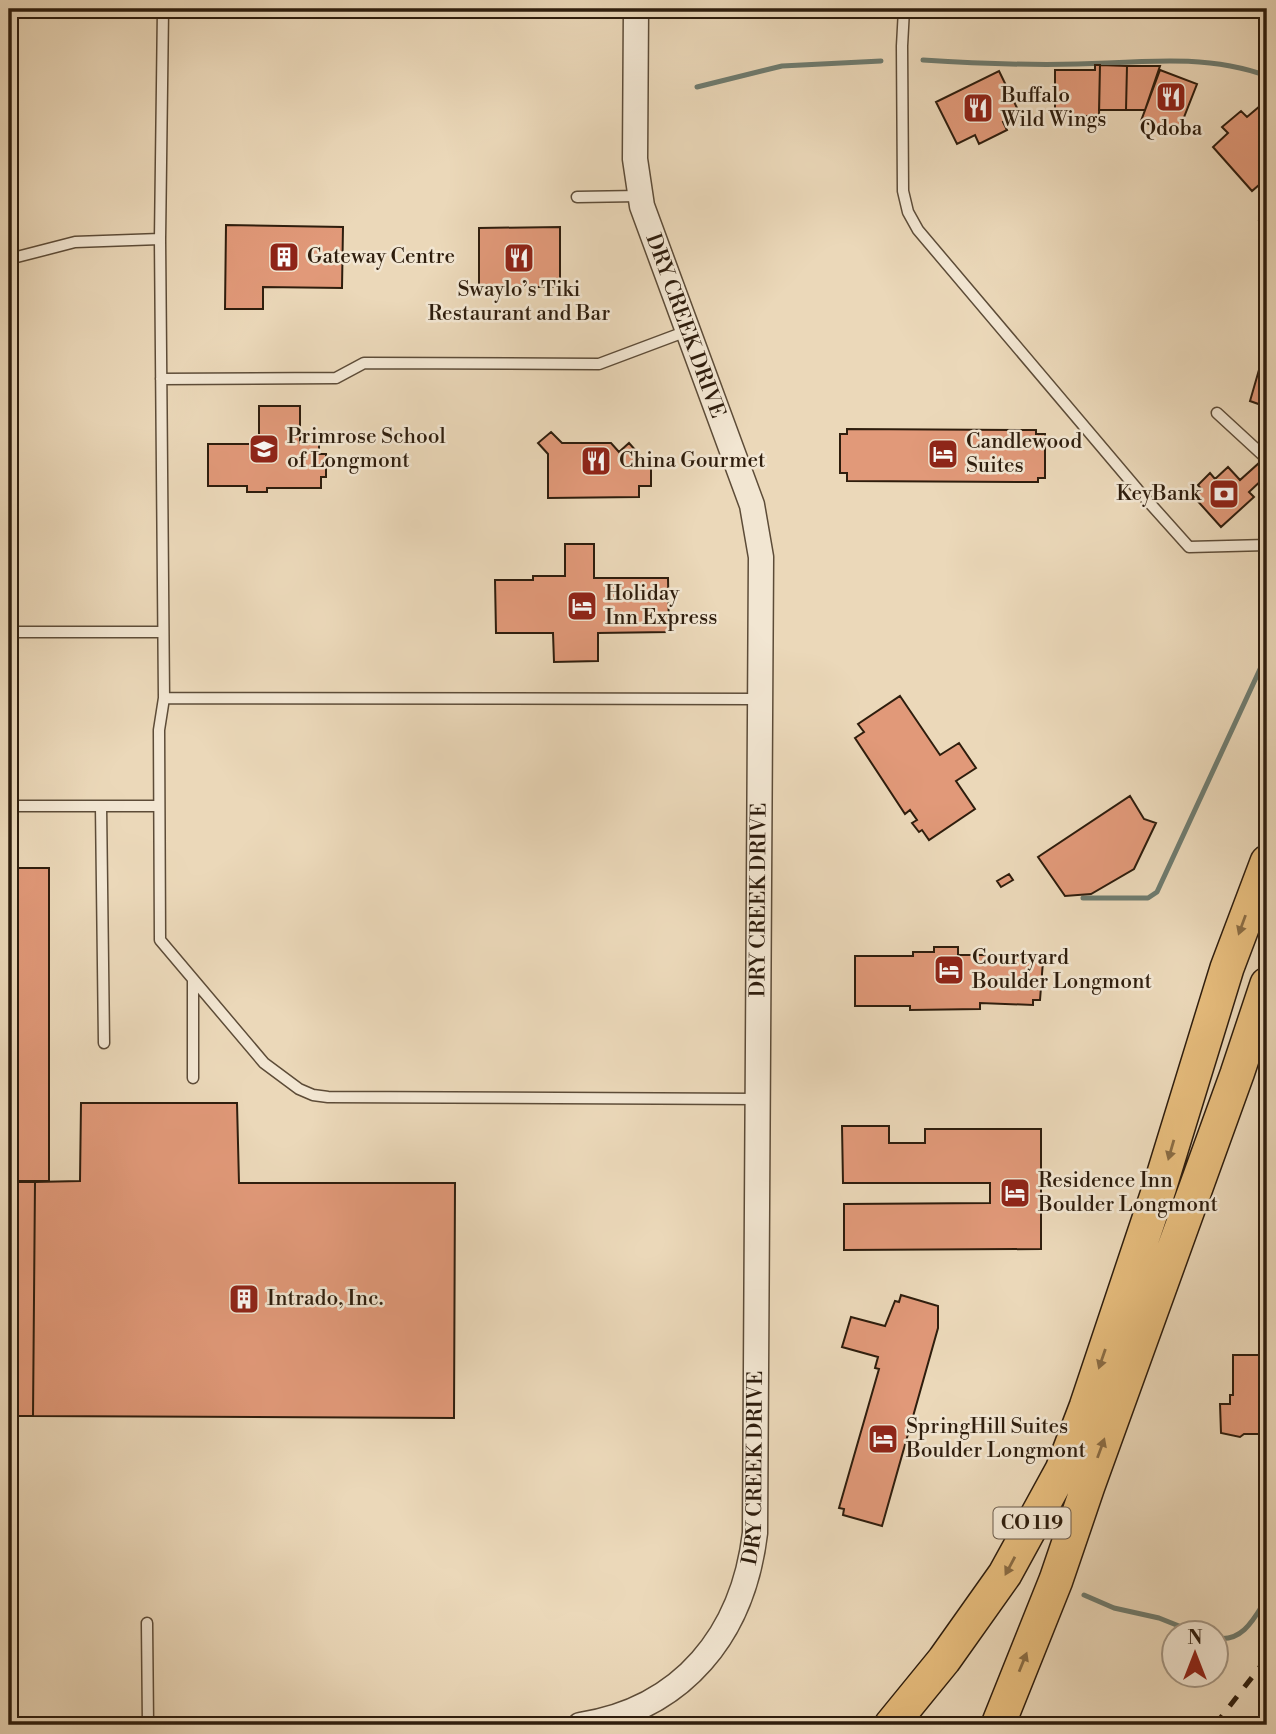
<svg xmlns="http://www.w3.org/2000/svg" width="1276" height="1734" font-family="'Libre Bodoni',serif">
<rect width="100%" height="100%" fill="#ebd8b9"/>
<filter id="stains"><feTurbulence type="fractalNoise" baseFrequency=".00286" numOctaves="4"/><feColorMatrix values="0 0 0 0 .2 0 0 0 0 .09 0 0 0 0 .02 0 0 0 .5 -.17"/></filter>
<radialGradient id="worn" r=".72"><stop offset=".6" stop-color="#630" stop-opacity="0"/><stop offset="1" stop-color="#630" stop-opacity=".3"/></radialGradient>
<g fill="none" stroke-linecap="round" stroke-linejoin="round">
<!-- stream -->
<path stroke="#6e7b6f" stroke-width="5" d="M 923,60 C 984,64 1046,66 1107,63 C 1161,60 1216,57 1267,76
M 697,87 L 782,66 L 881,61
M 1083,898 L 1148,898 L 1157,892 L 1267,654
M 1084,1595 L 1114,1608 L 1159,1618 L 1194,1632
M 1216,1638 C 1243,1643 1255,1617 1267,1598"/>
</g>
<!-- building -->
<path fill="#e19979" stroke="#2e1d0d" stroke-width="2" d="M 1095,65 L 1100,65 L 1099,116 L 1055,116 L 1055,70 L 1095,70 Z
M 1100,65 L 1127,66 L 1126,110 L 1099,110 Z
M 1127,66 L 1160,66 L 1145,110 L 1126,110 Z
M 1160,70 L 1197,84 L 1177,135 L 1141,121 Z
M 999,71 L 1020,114 L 1003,122 L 1007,130 L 979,144 L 975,135 L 957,144 L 936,102 Z
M 1260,106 L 1267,114 L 1267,178 L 1252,191 L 1213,147 L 1228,133 L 1222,127 L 1241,111 L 1247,117 Z
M 1267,219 L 1267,248 L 1266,249 L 1259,221 Z
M 226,225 L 343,227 L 342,288 L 263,287 L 263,309 L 225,309 Z
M 560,227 L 560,287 L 479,287 L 479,228 Z
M 1267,342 L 1267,407 L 1250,401 Z
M 259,406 L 300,406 L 300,443 L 319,443 L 319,454 L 326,454 L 326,477 L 321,477 L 321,488 L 267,488 L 267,492 L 247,492 L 247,486 L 208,486 L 208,444 L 259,444 Z
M 847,429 L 1036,430 L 1036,434 L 1045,434 L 1045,478 L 1038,478 L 1038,482 L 847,481 L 847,473 L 840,473 L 840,434 L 847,434 Z
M 551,432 L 562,443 L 611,443 L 619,452 L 629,443 L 651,468 L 651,486 L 639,486 L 639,497 L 548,498 L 548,454 L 538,443 Z
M 1259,463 L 1267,471 L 1267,475 L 1249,492 L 1254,497 L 1221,527 L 1194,497 L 1202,490 L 1198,485 L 1210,473 L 1215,479 L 1228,467 L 1240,480 Z
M 565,544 L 594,544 L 594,578 L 668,578 L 669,632 L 598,633 L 598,661 L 554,662 L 553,633 L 496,633 L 495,580 L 533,580 L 533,576 L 565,576 Z
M 900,696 L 940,755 L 959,743 L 976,768 L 956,781 L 975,809 L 929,840 L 922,830 L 919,832 L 912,823 L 917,820 L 910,810 L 905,814 L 855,738 L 864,732 L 858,724 Z
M 1130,796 L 1144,819 L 1156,823 L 1134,869 L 1091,894 L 1065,896 L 1038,857 Z
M 9,868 L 49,868 L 49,1181 L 9,1181 Z
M 1009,874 L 1013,880 L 1001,887 L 997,881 Z
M 934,947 L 958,947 L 958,955 L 1032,955 L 1032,961 L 1043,961 L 1040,1000 L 1033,1000 L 1033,1005 L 980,1003 L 980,1009 L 910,1010 L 910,1006 L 855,1006 L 855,956 L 913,956 L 913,952 L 934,952 Z
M 81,1103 L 237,1103 L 239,1183 L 455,1183 L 454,1418 L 33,1416 L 35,1182 L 80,1181 Z
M 842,1126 L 889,1126 L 889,1143 L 925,1143 L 925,1129 L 1041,1129 L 1041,1249 L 844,1250 L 844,1204 L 990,1203 L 990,1183 L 843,1183 Z
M 9,1182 L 35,1182 L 33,1416 L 9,1416 Z
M 901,1295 L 938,1306 L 938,1328 L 882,1526 L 843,1515 L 844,1509 L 839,1508 L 879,1369 L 875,1368 L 878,1357 L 842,1347 L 851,1317 L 885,1326 L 895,1301 L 899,1302 Z
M 1233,1355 L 1267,1355 L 1267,1434 L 1244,1434 L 1240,1437 L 1221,1433 L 1220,1404 L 1230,1404 L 1230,1395 L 1233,1395 Z"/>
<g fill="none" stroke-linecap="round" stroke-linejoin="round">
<!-- service casing -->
<g stroke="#5d4c38" stroke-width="13">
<path id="service" d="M 163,9 L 160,239 L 164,698 L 159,730 L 160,940 L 264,1063 L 299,1089 L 313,1095 L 328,1097 L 758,1099
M 904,9 L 902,46 L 903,191 L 908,212 L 918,230 L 1138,490 L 1189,547 L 1267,545
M 577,197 L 639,196
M 9,259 L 75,242 L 160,239
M 161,379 L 336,378 L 364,363 L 599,364 L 687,331
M 1217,413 L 1267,459
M 9,632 L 163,632
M 164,698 L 759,699
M 101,806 L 104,1043
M 11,835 L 11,806 L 158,806
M 193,980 L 193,1078
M 147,1623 L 148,1725"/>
</g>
<!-- tertiary casing -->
<g stroke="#5d4c38" stroke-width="27">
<g id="tertiary">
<path id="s1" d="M 580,1725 C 683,1709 743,1634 755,1533 L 761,557 L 752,505 L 642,206 L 635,159 L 636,9"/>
</g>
</g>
<!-- trunk casing -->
<g stroke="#2e1d0d" stroke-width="36">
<path id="trunk" d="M 891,1725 L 944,1660 L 1005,1574 L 1062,1470 L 1086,1407 L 1160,1186 L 1227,968 L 1267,862
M 998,1725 L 1056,1580 L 1088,1486 L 1237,1074 L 1267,984"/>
</g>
<!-- service -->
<use href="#service" stroke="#f2e6d2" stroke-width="10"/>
<!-- tertiary -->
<use href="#tertiary" stroke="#f2e6d2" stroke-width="24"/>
<!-- trunk -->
<use href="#trunk" stroke="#e6bc7c" stroke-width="33"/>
<!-- rail -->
<path stroke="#2e1d0d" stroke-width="5" stroke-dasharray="12 12" stroke-linecap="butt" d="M 1215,1725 L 1267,1658"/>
</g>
<!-- one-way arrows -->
<defs><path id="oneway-solid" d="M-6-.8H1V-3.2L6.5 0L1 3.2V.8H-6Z" transform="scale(1.75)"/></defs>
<g fill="#8a6c44">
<use href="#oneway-solid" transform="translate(1242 925) rotate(110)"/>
<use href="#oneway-solid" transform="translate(1171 1150) rotate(106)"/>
<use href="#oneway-solid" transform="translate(1102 1359) rotate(109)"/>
<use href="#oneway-solid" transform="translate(1101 1448) rotate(-70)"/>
<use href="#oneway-solid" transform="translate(1010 1566) rotate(118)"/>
<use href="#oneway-solid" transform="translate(1023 1662) rotate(-68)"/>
</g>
<!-- icons -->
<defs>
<g id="restaurant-square" transform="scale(1.575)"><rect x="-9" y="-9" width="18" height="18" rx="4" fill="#8f2418" stroke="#f2e6d2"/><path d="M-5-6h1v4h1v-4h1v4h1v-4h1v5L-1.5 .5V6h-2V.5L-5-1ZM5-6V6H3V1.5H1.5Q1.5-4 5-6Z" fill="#fff"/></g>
<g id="building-square" transform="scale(1.575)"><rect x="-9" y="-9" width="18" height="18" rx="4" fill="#8f2418" stroke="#f2e6d2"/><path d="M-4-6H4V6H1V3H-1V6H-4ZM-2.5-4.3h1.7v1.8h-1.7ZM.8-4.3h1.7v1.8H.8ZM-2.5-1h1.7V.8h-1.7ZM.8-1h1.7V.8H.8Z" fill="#fff"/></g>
<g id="school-square" transform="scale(1.575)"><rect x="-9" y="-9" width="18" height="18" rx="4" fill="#8f2418" stroke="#f2e6d2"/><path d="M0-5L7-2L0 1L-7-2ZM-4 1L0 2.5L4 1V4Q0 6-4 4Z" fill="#fff"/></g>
<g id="hotel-square" transform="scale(1.575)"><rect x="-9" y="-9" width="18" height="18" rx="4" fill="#8f2418" stroke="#f2e6d2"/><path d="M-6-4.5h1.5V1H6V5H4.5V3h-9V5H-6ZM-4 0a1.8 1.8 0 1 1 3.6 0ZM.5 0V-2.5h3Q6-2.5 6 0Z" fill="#fff"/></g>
<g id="bank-square" transform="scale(1.575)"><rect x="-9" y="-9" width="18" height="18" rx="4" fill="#8f2418" stroke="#f2e6d2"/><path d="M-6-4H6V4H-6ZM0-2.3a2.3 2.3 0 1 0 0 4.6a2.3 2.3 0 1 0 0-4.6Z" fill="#fff"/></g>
</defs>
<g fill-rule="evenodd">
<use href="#restaurant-square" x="1171" y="97"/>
<use href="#restaurant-square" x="978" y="108"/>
<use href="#building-square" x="284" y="257"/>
<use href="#restaurant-square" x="519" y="258"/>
<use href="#school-square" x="264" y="449"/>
<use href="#hotel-square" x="943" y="454"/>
<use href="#restaurant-square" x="596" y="461"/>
<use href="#bank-square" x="1224" y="494"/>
<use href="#hotel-square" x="582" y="606"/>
<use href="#hotel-square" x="949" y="970"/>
<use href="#hotel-square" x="1015" y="1193"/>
<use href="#building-square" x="244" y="1299"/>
<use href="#hotel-square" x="883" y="1439"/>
</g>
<g text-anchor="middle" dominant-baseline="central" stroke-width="5" stroke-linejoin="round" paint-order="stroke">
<!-- shield labels -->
<rect fill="#f2e6d2" stroke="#695948" stroke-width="2" x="993.5" y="1507.5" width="77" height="31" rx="5"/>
<g font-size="19" font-weight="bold" fill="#2e1d0d">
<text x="1032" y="1523">CO 119</text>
</g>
<!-- poi labels -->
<g font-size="21" fill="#2e1d0d" stroke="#f2e6d2" text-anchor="start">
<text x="1001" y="96">Buffalo<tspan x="1001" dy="24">Wild Wings</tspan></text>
<text x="1171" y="129" text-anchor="middle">Qdoba</text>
<text x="307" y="257">Gateway Centre</text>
<text x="519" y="290" text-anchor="middle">Swaylo’s Tiki<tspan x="519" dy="24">Restaurant and Bar</tspan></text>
<text x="287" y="437">Primrose School<tspan x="287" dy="24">of Longmont</tspan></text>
<text x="966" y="442">Candlewood<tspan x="966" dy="24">Suites</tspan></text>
<text x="619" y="461">China Gourmet</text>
<text x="1201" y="494" text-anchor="end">KeyBank</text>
<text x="605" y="594">Holiday<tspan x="605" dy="24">Inn Express</tspan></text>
<text x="972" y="958">Courtyard<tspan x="972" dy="24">Boulder Longmont</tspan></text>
<text x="1038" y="1181">Residence Inn<tspan x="1038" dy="24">Boulder Longmont</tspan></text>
<text x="267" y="1299">Intrado, Inc.</text>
<text x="906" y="1427">SpringHill Suites<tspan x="906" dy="24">Boulder Longmont</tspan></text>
</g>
<!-- street labels -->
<g font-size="21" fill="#2e1d0d" stroke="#f2e6d2">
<text transform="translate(685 326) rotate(70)">DRY CREEK DRIVE</text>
<text stroke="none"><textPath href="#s1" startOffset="914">DRY CREEK DRIVE</textPath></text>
<text stroke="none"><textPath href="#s1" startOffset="346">DRY CREEK DRIVE</textPath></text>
</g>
</g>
<!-- margin -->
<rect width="1276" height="1734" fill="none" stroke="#ebd8b9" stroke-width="35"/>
<rect x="10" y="10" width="1255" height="1713" fill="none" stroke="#2e1d0d" stroke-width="3.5"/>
<rect x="18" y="18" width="1241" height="1699" fill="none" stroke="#2e1d0d" stroke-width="2"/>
<!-- north arrow -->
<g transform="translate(1195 1654)"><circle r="33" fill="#f2e6d2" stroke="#a49683" stroke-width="2"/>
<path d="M0-5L12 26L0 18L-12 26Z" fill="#8f2418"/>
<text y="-10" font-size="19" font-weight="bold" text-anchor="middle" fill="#2e1d0d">N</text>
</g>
<rect width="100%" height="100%" filter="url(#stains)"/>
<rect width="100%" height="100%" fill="url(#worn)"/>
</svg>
